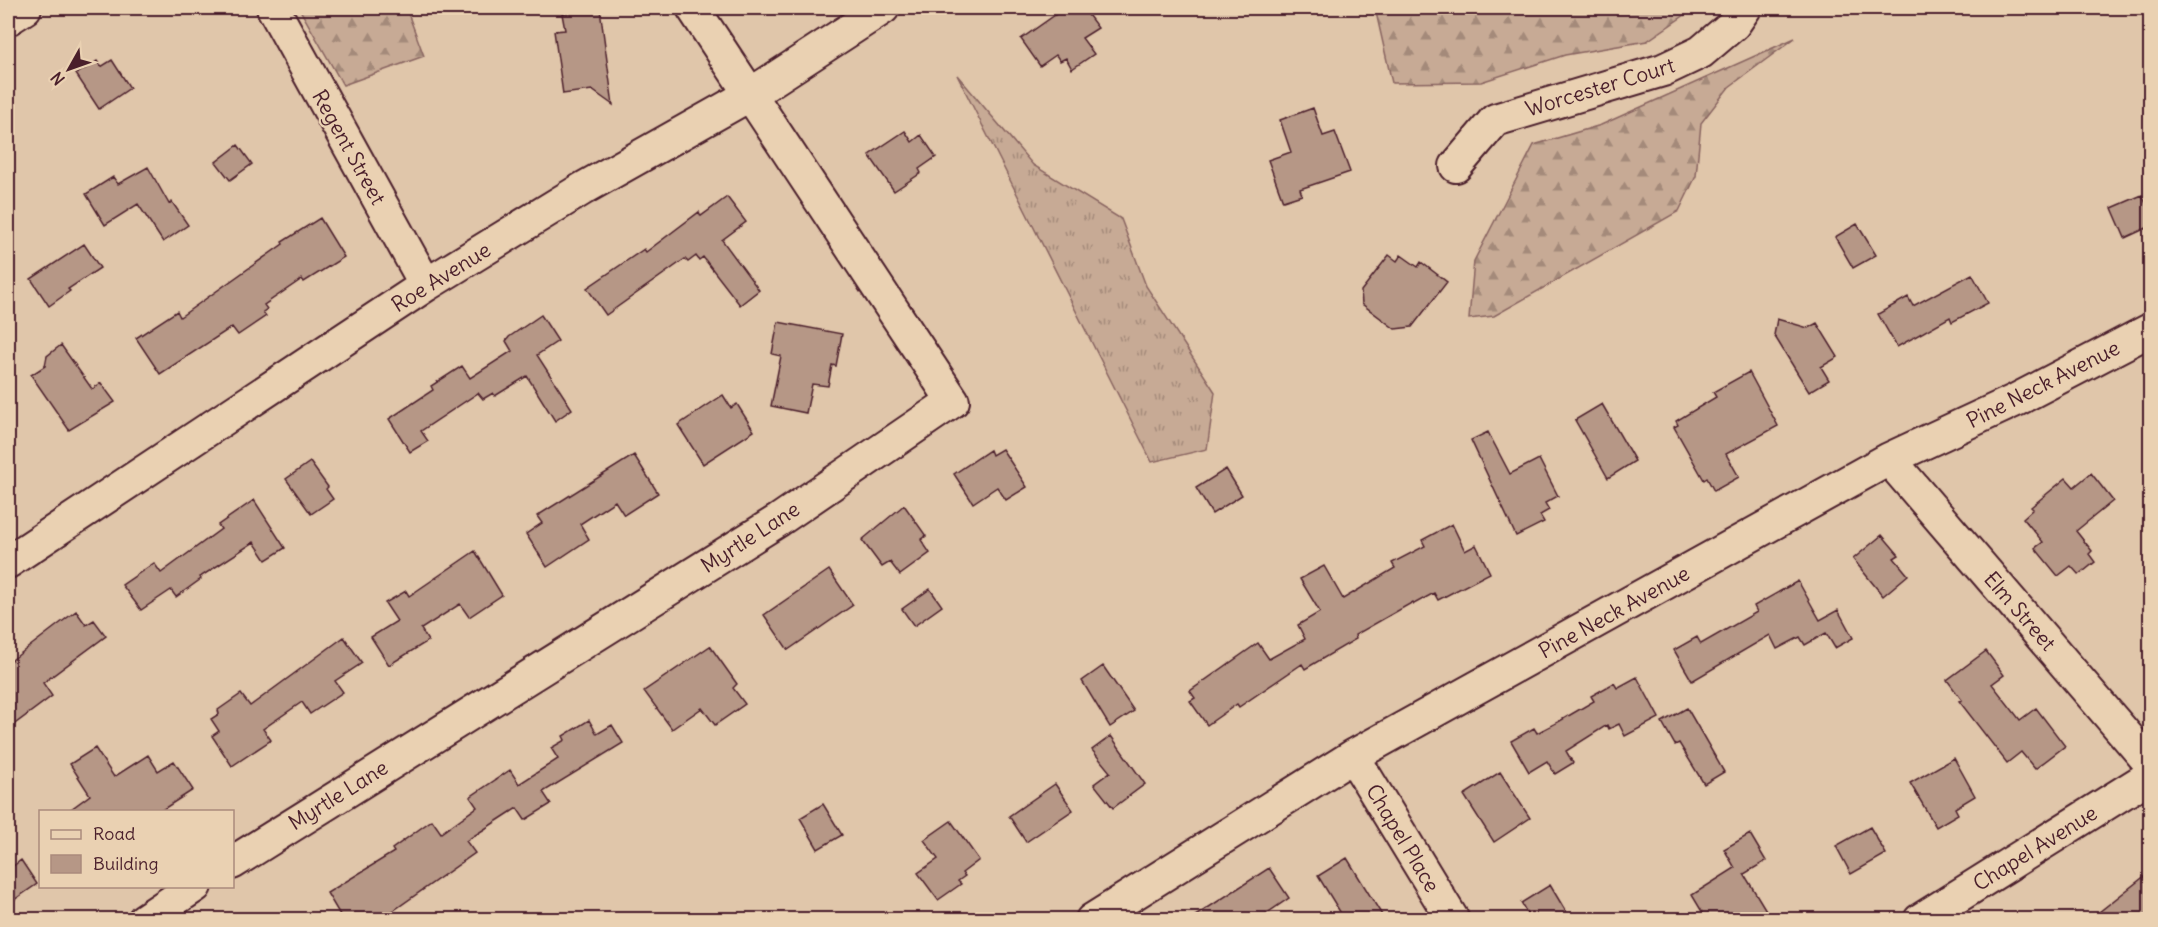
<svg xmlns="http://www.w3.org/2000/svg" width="2158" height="927" font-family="Delius,sans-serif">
<defs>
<pattern id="grass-tufts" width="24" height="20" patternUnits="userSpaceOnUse" patternTransform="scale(1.5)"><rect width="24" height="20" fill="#c7aa95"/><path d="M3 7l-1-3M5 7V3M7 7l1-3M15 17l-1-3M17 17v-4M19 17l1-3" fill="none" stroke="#a48a7a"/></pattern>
<pattern id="forest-firs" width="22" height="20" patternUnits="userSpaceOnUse" patternTransform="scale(1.5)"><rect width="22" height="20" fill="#c7aa95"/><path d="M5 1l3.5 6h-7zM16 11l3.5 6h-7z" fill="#a48a7a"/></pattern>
</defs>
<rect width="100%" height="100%" fill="#e0c6aa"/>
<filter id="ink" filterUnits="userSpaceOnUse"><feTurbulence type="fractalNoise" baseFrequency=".0167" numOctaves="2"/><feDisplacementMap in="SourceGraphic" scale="12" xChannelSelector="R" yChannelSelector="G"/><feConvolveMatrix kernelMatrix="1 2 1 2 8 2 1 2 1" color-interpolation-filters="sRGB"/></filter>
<g filter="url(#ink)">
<!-- grass -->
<path fill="url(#grass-tufts)" stroke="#886460" stroke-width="1.5" d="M 957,75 L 1033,165 L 1121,219 L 1146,286 L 1215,392 L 1207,449 L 1152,462 Z"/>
<!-- forest -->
<path fill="url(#forest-firs)" stroke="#886460" stroke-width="1.5" d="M 299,8 L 406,8 L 424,56 L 343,85 Z
M 1375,8 L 1695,8 L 1647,41 L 1565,55 L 1481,82 L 1392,83 Z
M 1795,38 L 1729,87 L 1701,123 L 1696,176 L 1679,211 L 1494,316 L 1469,319 L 1474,261 L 1534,145 L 1601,125 Z"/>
<!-- building -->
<path fill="#b69786" stroke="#4a1f2b" stroke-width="1.5" d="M 1065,8 L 1083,8 L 1098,28 L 1082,38 L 1094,54 L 1072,69 L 1066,58 L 1060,61 L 1056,55 L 1040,66 L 1021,39 Z
M 600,9 L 613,105 L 592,90 L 563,94 L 554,31 L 565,30 L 562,14 Z
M 112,60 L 130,88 L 99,109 L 76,74 L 97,61 L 101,67 Z
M 1313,108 L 1323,136 L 1335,132 L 1350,172 L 1300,189 L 1302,195 L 1283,201 L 1268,160 L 1291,152 L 1280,120 Z
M 905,131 L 912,142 L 921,135 L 936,157 L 919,169 L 921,173 L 894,191 L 869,155 Z
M 238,145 L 252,164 L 230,180 L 216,162 Z
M 148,167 L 169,204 L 172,202 L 188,225 L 163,242 L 138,204 L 105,225 L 86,194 L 113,177 L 118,184 Z
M 2142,195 L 2151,214 L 2151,226 L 2125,238 L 2112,208 Z
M 727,197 L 746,222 L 722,240 L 759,290 L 740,305 L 703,257 L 699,260 L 696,256 L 688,262 L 685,259 L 606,315 L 587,288 L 644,249 L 646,252 L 699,212 L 701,216 Z
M 320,218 L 344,257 L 304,282 L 302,279 L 264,305 L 267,309 L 263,312 L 266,316 L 238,335 L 232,327 L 160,374 L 136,338 L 177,311 L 180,317 L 283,244 L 282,242 Z
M 1857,224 L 1876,255 L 1853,268 L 1835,237 Z
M 84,244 L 100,268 L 68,289 L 70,291 L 49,306 L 31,279 Z
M 1389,255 L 1397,261 L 1401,255 L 1418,267 L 1421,262 L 1447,282 L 1412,327 L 1395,329 L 1362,304 L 1361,291 Z
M 1972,274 L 1988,303 L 1952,322 L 1950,317 L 1897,347 L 1878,314 L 1908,297 L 1913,306 Z
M 541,315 L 558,341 L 537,355 L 572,409 L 555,421 L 527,376 L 495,396 L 493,393 L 483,399 L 478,393 L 421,431 L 428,441 L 410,452 L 389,419 L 433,390 L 431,386 L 462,366 L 470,378 L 512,351 L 506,341 L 509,337 Z
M 1777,319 L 1808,328 L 1817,323 L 1838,357 L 1821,367 L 1829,380 L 1809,392 L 1774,335 Z
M 778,322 L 842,334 L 836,366 L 832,365 L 828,386 L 812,384 L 806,413 L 771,406 L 781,356 L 772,354 Z
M 61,345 L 92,389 L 101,383 L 115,402 L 69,430 L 31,375 L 45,366 L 47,356 Z
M 1749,372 L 1778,426 L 1726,454 L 1739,477 L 1714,491 L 1707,478 L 1704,480 L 1674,427 L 1678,425 L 1676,421 L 1716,397 L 1713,392 Z
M 723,395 L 731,408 L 737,404 L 754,431 L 703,464 L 678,425 Z
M 1602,404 L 1635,461 L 1608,478 L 1575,420 Z
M 1488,432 L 1510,474 L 1539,459 L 1558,496 L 1545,503 L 1549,510 L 1540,515 L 1544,522 L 1516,536 L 1471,440 Z
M 1002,449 L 1027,487 L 1006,500 L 997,487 L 973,503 L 954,474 L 990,450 L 992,455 Z
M 634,455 L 658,493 L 624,515 L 615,501 L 580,524 L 589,539 L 547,567 L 526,534 L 542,523 L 537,516 Z
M 310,462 L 328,487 L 326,489 L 333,499 L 311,514 L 286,479 Z
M 1226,469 L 1242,495 L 1212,514 L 1196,488 Z
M 2091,473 L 2113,501 L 2076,531 L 2092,551 L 2089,554 L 2095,562 L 2079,575 L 2071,566 L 2058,576 L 2035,548 L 2043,542 L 2023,518 L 2033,509 L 2031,507 L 2066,478 L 2074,487 Z
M 254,500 L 285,548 L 266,560 L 254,542 L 200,577 L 201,579 L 176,597 L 171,590 L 141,610 L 122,585 L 154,563 L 161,573 L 221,529 L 218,525 Z
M 904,505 L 926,536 L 921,540 L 930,553 L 900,575 L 890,562 L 882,567 L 862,540 Z
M 1452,524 L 1465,551 L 1476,545 L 1490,573 L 1438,600 L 1434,593 L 1414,604 L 1413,602 L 1355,635 L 1356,639 L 1305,669 L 1302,664 L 1239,707 L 1237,704 L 1207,725 L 1190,701 L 1195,698 L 1190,691 L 1258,643 L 1269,659 L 1305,639 L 1298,625 L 1320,612 L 1300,579 L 1324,566 L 1343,599 L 1395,568 L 1392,563 L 1425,546 L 1422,540 Z
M 1882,535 L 1899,555 L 1894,558 L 1908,575 L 1883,596 L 1853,559 Z
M 475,551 L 502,595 L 469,617 L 460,604 L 421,629 L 428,641 L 389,665 L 371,637 L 397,621 L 385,603 L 406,591 L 409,596 Z
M 829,570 L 853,605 L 788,650 L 764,615 Z
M 1798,581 L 1820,620 L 1838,610 L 1853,638 L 1835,648 L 1826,633 L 1805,645 L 1800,637 L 1777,649 L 1770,635 L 1692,681 L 1674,650 L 1697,637 L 1701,644 L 1757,612 L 1754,606 Z
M 930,589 L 942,606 L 914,626 L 902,609 Z
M 76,611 L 86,625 L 94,620 L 106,636 L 43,683 L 52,696 L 8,729 L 8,663 Z
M 344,637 L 362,663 L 335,681 L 343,692 L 310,714 L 302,702 L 263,729 L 271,740 L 232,766 L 212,736 L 219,731 L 211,719 L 219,714 L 218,710 L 241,694 L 250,706 Z
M 710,646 L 737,684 L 733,688 L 745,704 L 715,725 L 702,708 L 672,729 L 644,691 Z
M 1986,651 L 2004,675 L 1992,684 L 2020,720 L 2036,708 L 2065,746 L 2035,769 L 2021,752 L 2007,763 L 1959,701 L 1962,700 L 1947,680 Z
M 1103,666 L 1134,711 L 1110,727 L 1082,681 Z
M 1637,677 L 1659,718 L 1625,736 L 1619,724 L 1609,729 L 1607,725 L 1566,751 L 1573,763 L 1555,774 L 1547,761 L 1529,772 L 1511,741 L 1534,728 L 1537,733 L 1558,722 L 1594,701 L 1591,696 L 1614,683 L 1617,688 Z
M 1687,708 L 1724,772 L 1704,784 L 1679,743 L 1675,745 L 1662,722 Z
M 589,720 L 597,734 L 612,725 L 623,743 L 543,792 L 551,804 L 525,820 L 517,808 L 466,841 L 475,853 L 380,920 L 343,920 L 327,893 L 394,852 L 392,849 L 432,820 L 441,833 L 477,807 L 470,797 L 510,770 L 519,784 L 558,759 L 551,748 L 565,740 L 563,736 Z
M 1111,736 L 1145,784 L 1113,808 L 1094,784 L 1110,772 L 1092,750 Z
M 95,748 L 114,777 L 148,755 L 158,771 L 174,761 L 193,790 L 159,812 L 67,812 L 90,795 L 70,764 Z
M 1954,758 L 1975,796 L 1955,808 L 1958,814 L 1936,827 L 1910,783 Z
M 1500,772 L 1530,818 L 1494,842 L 1464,795 Z
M 1055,784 L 1073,810 L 1026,842 L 1009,816 Z
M 823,804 L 842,835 L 818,849 L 800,818 Z
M 951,821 L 979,860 L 962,873 L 965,876 L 958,881 L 961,884 L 938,900 L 918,873 L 938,859 L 924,840 Z
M 1870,827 L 1886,854 L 1851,874 L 1836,846 Z
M 1750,834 L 1766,861 L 1744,874 L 1772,920 L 1707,920 L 1692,895 L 1735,868 L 1724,849 Z
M 1347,858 L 1385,920 L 1345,920 L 1318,876 Z
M 21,860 L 37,884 L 8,904 L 8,870 Z
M 1269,868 L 1289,898 L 1257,920 L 1189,920 Z
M 2151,871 L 2151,920 L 2089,920 Z
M 1550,885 L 1571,920 L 1531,920 L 1521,903 Z"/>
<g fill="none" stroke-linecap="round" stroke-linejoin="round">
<!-- street casing -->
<g stroke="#4a1f2b" stroke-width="36">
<path id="street" d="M 273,8 L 426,285
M 8,19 L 25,8
M 1456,166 L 1495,120 L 1663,70 L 1701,52 L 1734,24 L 1745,8
M 1889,459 L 2150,763
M 8,562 L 426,285 L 584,188 L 751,94 L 883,8
M 1353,756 L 1453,920
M 232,863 L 779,520 L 953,401 L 693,8
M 144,920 L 195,886
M 1092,920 L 1353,756 L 1889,459 L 2016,400 L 2150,330
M 1920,920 L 2150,776"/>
</g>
<!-- street -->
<use href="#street" stroke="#ead1b2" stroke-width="32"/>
</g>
</g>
<g text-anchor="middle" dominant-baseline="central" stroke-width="4.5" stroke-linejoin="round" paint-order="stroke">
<!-- street labels -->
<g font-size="21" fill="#4a1f2b" stroke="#ead1b2">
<text transform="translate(1600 87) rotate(-17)">Worcester Court</text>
<text transform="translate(349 147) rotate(61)">Regent Street</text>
<text transform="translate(441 277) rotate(-32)">Roe Avenue</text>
<text transform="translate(2043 384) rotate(-27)">Pine Neck Avenue</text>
<text transform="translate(750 537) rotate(-33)">Myrtle Lane</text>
<text transform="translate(2020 611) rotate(49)">Elm Street</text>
<text transform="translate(1614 612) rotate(-29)">Pine Neck Avenue</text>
<text transform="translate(338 795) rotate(-32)">Myrtle Lane</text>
<text transform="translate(1403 838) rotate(59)">Chapel Place</text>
<text transform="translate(2035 848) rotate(-32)">Chapel Avenue</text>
</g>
</g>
<!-- margin -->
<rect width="2158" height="927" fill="none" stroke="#ead1b2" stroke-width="30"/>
<rect x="15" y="15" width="2128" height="897" fill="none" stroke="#4a1f2b" stroke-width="2" filter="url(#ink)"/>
<!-- legend -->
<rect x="39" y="810" width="195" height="78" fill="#ead1b2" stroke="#aa8a7c" stroke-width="1.5"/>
<rect x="51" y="830" width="30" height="9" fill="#ead1b2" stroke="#aa8a7c" stroke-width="1.5"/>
<text x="93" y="840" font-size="18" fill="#4a1f2b">Road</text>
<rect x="51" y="855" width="30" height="18" fill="#b69786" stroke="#aa8a7c" stroke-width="1.5"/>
<text x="93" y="870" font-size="18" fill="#4a1f2b">Building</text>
<!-- north arrow -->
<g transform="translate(69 69) rotate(230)" stroke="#ead1b2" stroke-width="4.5" paint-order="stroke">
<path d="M0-4.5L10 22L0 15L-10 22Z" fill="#4a1f2b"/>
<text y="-9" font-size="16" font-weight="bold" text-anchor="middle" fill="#4a1f2b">N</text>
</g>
</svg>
